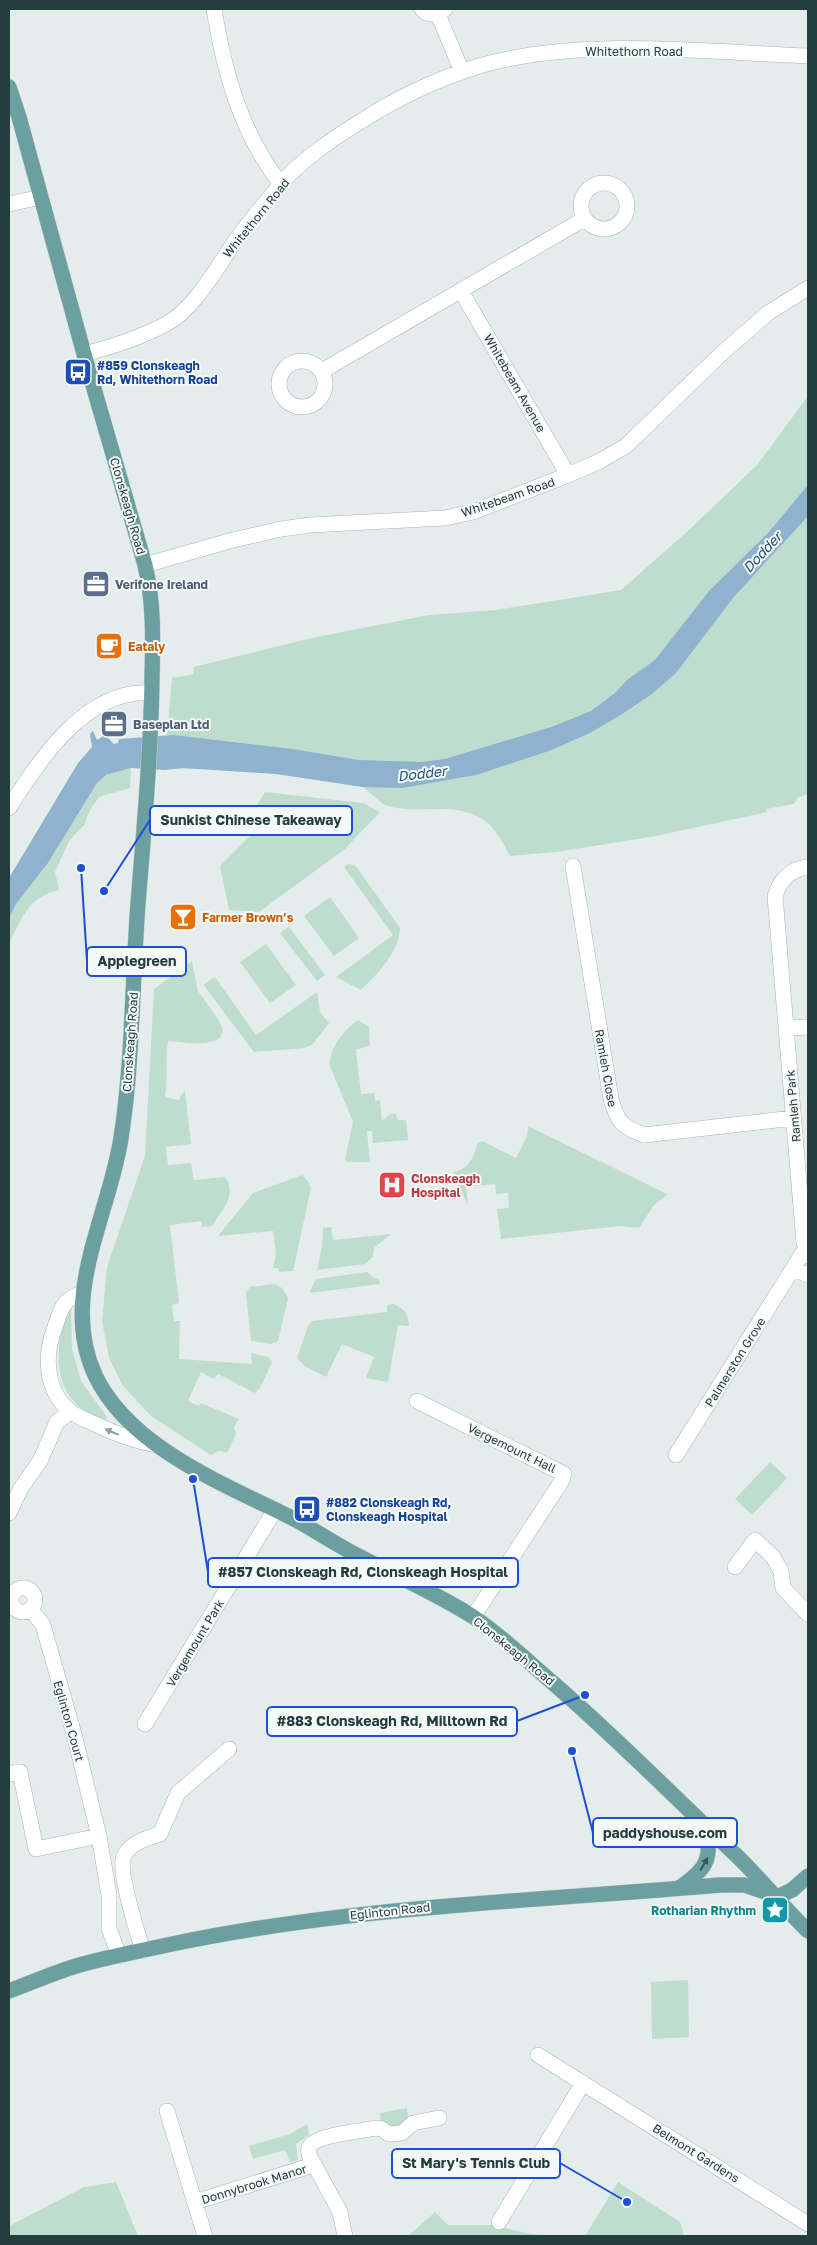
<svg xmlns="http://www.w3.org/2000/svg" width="817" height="2245" font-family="'Golos Text',sans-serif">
<rect width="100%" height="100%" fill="#e4edeb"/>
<!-- green -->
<path fill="#beddcf" d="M 808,396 L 808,794 L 797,798 L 794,804 L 766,809 L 767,812 L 656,836 L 556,852 L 510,856 C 501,840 494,824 477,816 C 448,802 418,815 388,806 C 377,802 370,790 360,786 C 343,781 322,780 304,778 C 259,772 210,765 164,770 L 172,678 L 194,674 L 193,667 L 312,638 L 429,615 L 496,610 L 621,590 L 689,530 L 757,465 Z
M 131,768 L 130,788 L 99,797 L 90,810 L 84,825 L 69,841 L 55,872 L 59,890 C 28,897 22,918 9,944 L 9,919 L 16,904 L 48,863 L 97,783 L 106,775 Z
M 265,792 L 363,803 L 380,812 L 345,849 L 259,912 L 229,910 L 220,866 L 254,832 L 251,815 Z
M 348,864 L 354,865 L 358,869 L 400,928 C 399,952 377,975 361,990 L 336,977 L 393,935 L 344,867 Z
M 330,897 L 359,938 L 334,956 L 304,916 Z
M 289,927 L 325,975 L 317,981 L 280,933 Z
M 266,944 L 296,985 L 270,1003 L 240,962 Z
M 192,961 L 198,991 L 218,1019 L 223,1030 L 220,1038 C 205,1047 184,1042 168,1041 C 165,1060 168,1078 165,1097 L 179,1100 L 183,1092 L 185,1091 L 191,1144 L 166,1147 L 168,1165 L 191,1163 L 194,1180 L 225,1177 C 238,1195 222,1210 212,1226 L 202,1227 L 202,1221 L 170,1225 L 179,1303 L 172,1305 L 174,1321 L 180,1321 L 179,1359 L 252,1364 L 251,1353 L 269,1357 L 272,1362 L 260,1388 L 255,1393 L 218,1374 L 213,1379 L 201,1372 L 188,1401 L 199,1406 L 201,1403 L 239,1419 L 234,1427 L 236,1434 L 227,1453 L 219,1451 L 211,1455 L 151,1416 L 123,1386 L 109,1358 L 102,1321 L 107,1267 L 145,1156 L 154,989 Z
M 215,977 L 256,1035 L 317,992 L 320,1012 L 329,1023 L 312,1045 L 304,1048 L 254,1052 L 205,987 L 204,984 Z
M 358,1020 L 369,1027 L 370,1045 L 356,1050 L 361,1094 L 374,1093 L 375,1101 L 380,1100 L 382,1121 L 390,1114 L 396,1114 L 398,1120 L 406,1120 L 408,1140 L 373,1143 L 372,1131 L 367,1131 L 370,1162 L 347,1162 L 345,1159 L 353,1122 L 330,1066 C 329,1048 344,1030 358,1020 Z
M 528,1126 L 665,1193 L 668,1194 L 654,1205 L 639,1228 L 620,1226 L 501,1239 L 497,1209 L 509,1208 L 508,1193 L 496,1194 L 495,1184 L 466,1187 L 468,1206 L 453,1172 C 468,1170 474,1158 477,1144 L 482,1141 L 516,1158 L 527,1136 Z
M 302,1175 L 308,1181 L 311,1188 L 293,1271 L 279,1272 L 278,1268 L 273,1268 L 276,1253 L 273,1231 L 218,1236 L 253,1193 Z
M 331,1227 L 333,1240 L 391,1234 L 374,1248 L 373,1257 L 365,1264 L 317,1270 L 322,1246 L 323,1228 Z
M 367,1272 L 374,1278 L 379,1279 L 380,1284 L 309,1293 L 316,1279 Z
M 274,1284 L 282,1288 L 288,1298 L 278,1341 L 271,1344 L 251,1341 L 246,1293 L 250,1287 Z
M 393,1304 C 404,1308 409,1314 409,1326 L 398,1325 L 388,1382 L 366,1378 L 374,1357 L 342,1344 L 326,1377 L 306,1367 L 297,1358 L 308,1326 L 312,1321 L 387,1312 L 387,1305 Z
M 71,1305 L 72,1349 L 81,1381 L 107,1417 L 102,1424 C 89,1415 75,1406 67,1392 C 53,1366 58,1330 71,1305 Z
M 770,1462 L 787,1478 L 752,1515 L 735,1499 Z
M 688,1980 L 689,2037 L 652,2039 L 651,1982 Z
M 407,2108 L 408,2117 L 400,2128 L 392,2129 L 381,2121 L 380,2113 Z
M 307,2124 L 309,2135 L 296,2144 L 298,2160 L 290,2162 L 285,2150 L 253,2159 L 249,2146 L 290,2134 Z
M 116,2182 L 138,2236 L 9,2236 L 9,2226 L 84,2187 Z
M 618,2182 L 680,2222 L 684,2236 L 585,2236 Z
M 435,2212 L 448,2225 L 492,2225 L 531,2234 L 556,2236 L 408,2236 Z"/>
<!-- water -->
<path fill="#8fb3cf" d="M 808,485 L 808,516 L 733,598 L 676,673 L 652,694 L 619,716 L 590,733 L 549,751 L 476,775 L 402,788 L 362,787 L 277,774 L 182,768 L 164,770 L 131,768 L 106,775 L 97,783 L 48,863 L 16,904 L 9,919 L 9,878 L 78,763 L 92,747 L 90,734 L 93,731 L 97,740 L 105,735 L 114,744 L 118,743 L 119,739 L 173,735 L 293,749 L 359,760 L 422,762 L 445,759 L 554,726 L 591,711 L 615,693 L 627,680 L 655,660 L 709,591 L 769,532 Z"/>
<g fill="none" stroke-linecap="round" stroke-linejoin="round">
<!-- minor casing -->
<g stroke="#a7b5b4" stroke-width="16">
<path id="minor" d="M 214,9 C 224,71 241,134 281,184
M 422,9 L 426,13 C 434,14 439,14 445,9
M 438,14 L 462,72
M581 206a23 23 0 1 1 46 0a23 23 0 1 1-46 0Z
M 9,204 L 41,197
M 461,291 L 568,475
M 84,354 C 111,347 142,337 166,324 C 195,309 219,264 238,237 C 251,219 266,202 280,185 C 301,160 331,140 358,123 C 395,99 437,79 479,66 C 579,37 704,52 808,56
M279 384a23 23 0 1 1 46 0a23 23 0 1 1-46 0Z
M 322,371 L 584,219
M 145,565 L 233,540 L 281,529 L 310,525 L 445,518 L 473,512 L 568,475 L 598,462 L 626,446 L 721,354 L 768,313 L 808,288
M 9,808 C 39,760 87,687 152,693
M 573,866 L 611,1099 C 618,1123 621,1126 644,1135 L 794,1118
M 787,1028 L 808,1027
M 804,1243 L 775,896 C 780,880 790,869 808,867
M 794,1269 L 808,1275
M 82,1293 C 61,1300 61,1310 54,1330 C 44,1357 46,1392 70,1411 C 77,1417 89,1421 97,1425 C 116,1434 135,1441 156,1445
M 417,1401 L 564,1474 L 561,1482 L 473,1617
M 676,1455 L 802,1254 L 808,1256
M 9,1513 L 21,1488 L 40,1461 L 57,1422 L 70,1412
M 735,1567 L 755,1540 L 773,1557 L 781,1571 L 783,1588 L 808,1614
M11 1600a12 12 0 1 1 24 0a12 12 0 1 1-24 0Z
M 31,1610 L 43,1625 L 74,1734 L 99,1836 L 109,1895 L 109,1928 L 119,1956
M 145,1724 L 275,1510
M 9,1774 L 20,1772 L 36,1849 L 99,1836
M 143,1951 C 138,1934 117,1869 124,1856 C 130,1843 147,1838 160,1834 L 178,1793 L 229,1749
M 538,2055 L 808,2224
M 167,2111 L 205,2236
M 195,2202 L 313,2165
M 499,2222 L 583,2083
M 345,2236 L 340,2212 L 310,2157 C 309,2153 307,2150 310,2146 C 316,2135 363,2131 376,2128 L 382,2129 L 389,2134 L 402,2133 L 413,2123 L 439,2118"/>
</g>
<!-- major casing -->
<g stroke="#c2c9c9" stroke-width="16">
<path id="major" d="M 9,87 L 19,117 L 84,354 L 145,565 C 154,602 153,640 152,678 C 151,753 144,828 138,904 C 132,982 133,1061 121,1138 C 109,1216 59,1297 95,1375 C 130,1449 227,1485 296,1520 C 314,1530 331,1541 349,1551 C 390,1573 432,1591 472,1616 C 498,1633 522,1656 546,1677 C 612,1733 673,1796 736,1855 C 761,1879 783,1907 808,1931
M 679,1888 C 705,1870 712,1861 707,1830
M 777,1897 L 792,1890 L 808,1876
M 9,1991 C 31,1983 53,1973 76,1966 C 107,1957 140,1951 172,1944 C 353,1906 537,1901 720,1885 L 744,1885 L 771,1894"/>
</g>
<!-- minor -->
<use href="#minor" stroke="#fff" stroke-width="15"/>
<!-- major -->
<use href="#major" stroke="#6b9fa0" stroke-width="15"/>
</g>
<!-- one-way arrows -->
<defs><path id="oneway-solid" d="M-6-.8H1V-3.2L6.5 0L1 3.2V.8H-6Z" transform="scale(1.25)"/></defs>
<use fill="#929e9e" href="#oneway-solid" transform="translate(112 1432) rotate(-157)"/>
<use fill="#365656" href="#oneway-solid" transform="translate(704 1864) rotate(-60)"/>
<!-- icons -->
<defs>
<g id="bus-square" transform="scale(1.4375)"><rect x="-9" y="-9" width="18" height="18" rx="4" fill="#1a4fb4" stroke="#f4f9f8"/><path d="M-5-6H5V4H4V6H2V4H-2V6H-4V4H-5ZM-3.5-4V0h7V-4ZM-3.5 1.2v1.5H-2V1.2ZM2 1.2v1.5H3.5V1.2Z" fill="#fff"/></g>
<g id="office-square" transform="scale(1.4375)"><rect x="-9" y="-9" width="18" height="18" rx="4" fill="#5c6f8a" stroke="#f4f9f8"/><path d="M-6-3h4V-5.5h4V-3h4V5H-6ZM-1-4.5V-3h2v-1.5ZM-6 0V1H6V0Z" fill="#fff"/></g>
<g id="cafe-square" transform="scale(1.4375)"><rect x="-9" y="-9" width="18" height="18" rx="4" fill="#e8710a" stroke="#f4f9f8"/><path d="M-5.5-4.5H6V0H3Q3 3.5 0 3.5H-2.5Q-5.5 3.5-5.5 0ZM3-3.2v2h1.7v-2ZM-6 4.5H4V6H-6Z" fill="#fff"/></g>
<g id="bar-square" transform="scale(1.4375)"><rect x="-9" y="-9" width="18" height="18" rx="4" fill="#e8710a" stroke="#f4f9f8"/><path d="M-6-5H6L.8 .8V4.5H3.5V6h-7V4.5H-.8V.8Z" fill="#fff"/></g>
<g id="hospital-square" transform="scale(1.4375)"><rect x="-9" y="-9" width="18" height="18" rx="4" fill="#e0444e" stroke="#f4f9f8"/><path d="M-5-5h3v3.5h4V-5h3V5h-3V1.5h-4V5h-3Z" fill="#fff"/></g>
<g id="sight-square" transform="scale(1.4375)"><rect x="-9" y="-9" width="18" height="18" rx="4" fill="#0f9aa8" stroke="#f4f9f8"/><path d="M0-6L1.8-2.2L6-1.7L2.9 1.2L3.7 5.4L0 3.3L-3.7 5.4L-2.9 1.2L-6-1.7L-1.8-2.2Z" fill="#fff"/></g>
</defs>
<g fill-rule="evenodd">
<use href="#bus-square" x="78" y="372"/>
<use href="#office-square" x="96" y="584"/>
<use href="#cafe-square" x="109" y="646"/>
<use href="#office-square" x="114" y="724"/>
<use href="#bar-square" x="183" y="917"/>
<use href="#hospital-square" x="392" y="1185"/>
<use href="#bus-square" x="307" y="1509"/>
<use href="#sight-square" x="775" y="1910"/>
</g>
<g text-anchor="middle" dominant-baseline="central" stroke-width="4" stroke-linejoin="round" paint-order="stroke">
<!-- street labels -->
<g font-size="12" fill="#243d3e" stroke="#f4f9f8">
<text x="634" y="51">Whitethorn Road</text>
<text transform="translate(256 218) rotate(-51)">Whitethorn Road</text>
<text transform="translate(515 383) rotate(60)">Whitebeam Avenue</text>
<text transform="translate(508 497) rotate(-19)">Whitebeam Road</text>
<text transform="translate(128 506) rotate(74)">Clonskeagh Road</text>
<text transform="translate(130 1042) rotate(-86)">Clonskeagh Road</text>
<text transform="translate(606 1068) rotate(80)">Ramleh Close</text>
<text transform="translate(793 1106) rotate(-95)">Ramleh Park</text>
<text transform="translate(735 1362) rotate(-58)">Palmerston Grove</text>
<text transform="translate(512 1448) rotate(26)">Vergemount Hall</text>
<text transform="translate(195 1643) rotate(-59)">Vergemount Park</text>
<text transform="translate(514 1651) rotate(39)">Clonskeagh Road</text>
<text transform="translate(69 1721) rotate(74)">Eglinton Court</text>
<text transform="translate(390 1911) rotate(-6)">Eglinton Road</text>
<text transform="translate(696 2153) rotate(32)">Belmont Gardens</text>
<text transform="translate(254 2184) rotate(-17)">Donnybrook Manor</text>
</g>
<!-- transit labels -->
<g font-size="12" font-weight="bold" fill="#164399" stroke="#f4f9f8" text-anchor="start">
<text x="97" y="365">#859 Clonskeagh<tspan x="97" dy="14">Rd, Whitethorn Road</tspan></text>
<text x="326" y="1502">#882 Clonskeagh Rd,<tspan x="326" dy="14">Clonskeagh Hospital</tspan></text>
</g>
<!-- service labels -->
<g font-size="12" font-weight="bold" fill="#4e5e75" stroke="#f4f9f8" text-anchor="start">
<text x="115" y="584">Verifone Ireland</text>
<text x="133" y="724">Baseplan Ltd</text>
</g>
<!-- food labels -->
<g font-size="12" font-weight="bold" fill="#c56008" stroke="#f4f9f8" text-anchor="start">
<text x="128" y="646">Eataly</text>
<text x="202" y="917">Farmer Brown’s</text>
</g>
<!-- health labels -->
<g font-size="12" font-weight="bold" fill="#be3a42" stroke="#f4f9f8" text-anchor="start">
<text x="411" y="1178">Clonskeagh<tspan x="411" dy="14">Hospital</tspan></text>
</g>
<!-- culture labels -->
<g font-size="12" font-weight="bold" fill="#0d838f" stroke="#f4f9f8" text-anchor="end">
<text x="756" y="1910">Rotharian Rhythm</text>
</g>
<!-- water labels -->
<g font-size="14" font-style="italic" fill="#205177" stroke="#f4f9f8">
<text transform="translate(762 552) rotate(-47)">Dodder</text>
<text transform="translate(422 773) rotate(-7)">Dodder</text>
</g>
</g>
<!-- callouts -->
<path fill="none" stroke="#1d4ed8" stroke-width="2" d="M104 891L150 820M81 868L87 961M193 1479L208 1572M585 1695L517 1721M572 1751L593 1833M627 2202L560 2163"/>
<g fill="#1d4ed8" stroke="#f4f9f8" stroke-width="2">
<circle cx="104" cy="891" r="5"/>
<circle cx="81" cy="868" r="5"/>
<circle cx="193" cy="1479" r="5"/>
<circle cx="585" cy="1695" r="5"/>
<circle cx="572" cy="1751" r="5"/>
<circle cx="627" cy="2202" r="5"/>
</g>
<g fill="#f4f9f8" stroke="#1d4ed8" stroke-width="2">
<rect x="150" y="806" width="202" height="29" rx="5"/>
<rect x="87" y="947" width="99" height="29" rx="5"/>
<rect x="208" y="1558" width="310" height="29" rx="5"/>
<rect x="267" y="1707" width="250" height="29" rx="5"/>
<rect x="593" y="1818" width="144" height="29" rx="5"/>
<rect x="392" y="2149" width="168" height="29" rx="5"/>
</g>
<g font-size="14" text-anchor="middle" font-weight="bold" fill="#243d3e">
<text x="251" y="825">Sunkist Chinese Takeaway</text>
<text x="137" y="966">Applegreen</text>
<text x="363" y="1577">#857 Clonskeagh Rd, Clonskeagh Hospital</text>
<text x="392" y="1726">#883 Clonskeagh Rd, Milltown Rd</text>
<text x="665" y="1838">paddyshouse.com</text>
<text x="476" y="2168">St Mary's Tennis Club</text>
</g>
<!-- border -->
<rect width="817" height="2245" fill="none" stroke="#243d3e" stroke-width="20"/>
</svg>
